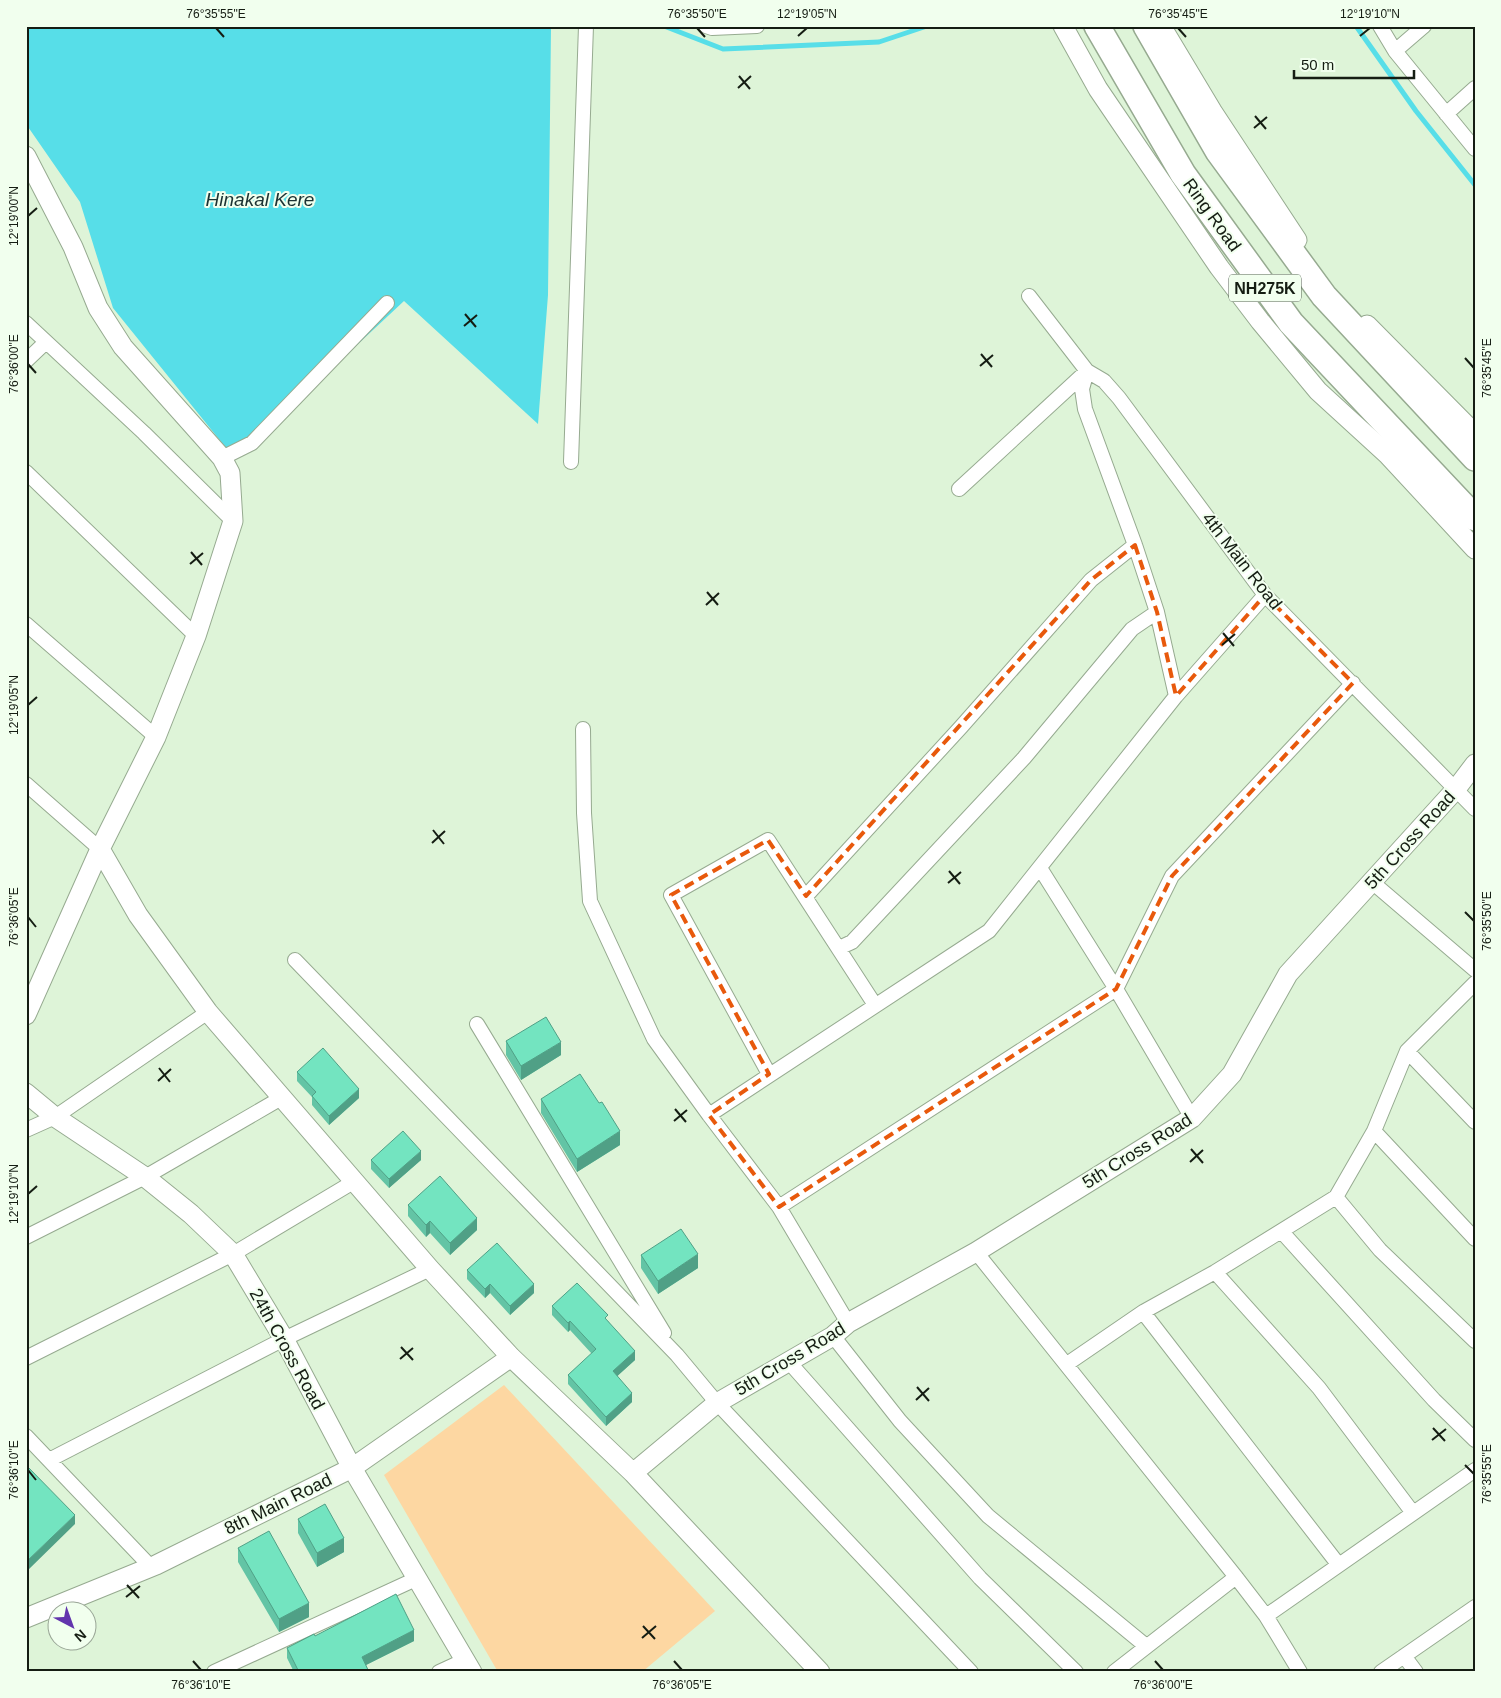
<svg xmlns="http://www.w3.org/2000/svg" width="1501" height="1698" font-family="Arial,sans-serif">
<rect width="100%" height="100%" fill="#def4d8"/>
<!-- green -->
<path fill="#fdd7a2" d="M 504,1385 L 715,1611 L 642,1672 L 498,1672 L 384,1475 Z"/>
<!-- water -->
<path fill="#57dee8" d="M 26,26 L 551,26 L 548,295 L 538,424 L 404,301 L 235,459 L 113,308 L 80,202 L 26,124 Z"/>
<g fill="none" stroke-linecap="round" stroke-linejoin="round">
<!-- stream -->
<path stroke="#57dee8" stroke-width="5" d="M 664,26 L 723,49 L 879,42 L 927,26
M 1356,26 L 1416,111 L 1475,185"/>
<!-- street casing -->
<g stroke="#96aa90" stroke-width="16">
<path id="street" d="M 706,26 L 712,28 L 757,26
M 1380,26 L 1395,51 L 1475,149
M 1395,51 L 1424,26
M 1446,114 L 1475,88
M 1029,296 L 1087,371 L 1104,381 L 1119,398 L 1265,595 L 1475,809
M 26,323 L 144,433 L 233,521
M 26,361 L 46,342
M 1087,371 L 1082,389 L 1085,409 L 1135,545 L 1157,612 L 1176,696
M 222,458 L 252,443 L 387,303
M 571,462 L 586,26
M 26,472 L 196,636
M 959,489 L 1087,371
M 26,624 L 156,737
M 583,729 L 584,813 L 590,901 L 654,1039 L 709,1115
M 26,784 L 100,849
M 1040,868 L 1116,989 L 1192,1118
M 1372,882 L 1475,970
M 806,896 L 961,727 L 1091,580 L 1135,545
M 839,948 L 852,942 L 1024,758 L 1132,629 L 1157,612
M 295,960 L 677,1355 L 717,1403 L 971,1672
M 477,1024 L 664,1333
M 1407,1051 L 1475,1122
M 769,1074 L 671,895 L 768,840 L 875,1005
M 26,1130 L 55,1117 L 208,1012
M 1374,1131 L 1475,1239
M 1336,1197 L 1380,1250 L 1475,1341
M 779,1207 L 1116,989 L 1172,876 L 1353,683
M 1282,1232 L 1434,1400 L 1475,1440
M 26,1237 L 145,1177 L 283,1097
M 976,1252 L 1236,1577 L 1266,1616 L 1300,1672
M 1215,1272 L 1319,1388 L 1413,1513
M 1143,1312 L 1338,1564
M 848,1323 L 779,1207 L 709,1115 L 989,931 L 1176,696 L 1265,595
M 833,1336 L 900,1421 L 988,1516 L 1146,1646
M 26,1358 L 233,1254 L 355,1181
M 789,1362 L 980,1578 L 1076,1672
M 1067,1364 L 1143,1312 L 1215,1272 L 1336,1197 L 1374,1131 L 1407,1051 L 1475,983
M 26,1436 L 151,1567
M 49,1460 L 284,1339 L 430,1269
M 1266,1616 L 1475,1470
M 1404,1656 L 1416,1672
M 214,1672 L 418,1578
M 439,1672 L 465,1660
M 1114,1672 L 1236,1577
M 1381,1672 L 1475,1607"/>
</g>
<!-- secondary casing -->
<g stroke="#96aa90" stroke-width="21">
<path id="secondary" d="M 1063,26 L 1098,89 L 1219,267 L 1260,321 L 1318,391 L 1388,455 L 1475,549
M 1161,26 L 1212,111 L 1297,240
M 26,156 L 73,247 L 98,308 L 123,347 L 222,458 L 230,473 L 233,521 L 196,636 L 156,737 L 100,849 L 26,1015
M 1367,325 L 1475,434
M 100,849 L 138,915 L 208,1012 L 430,1269 L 511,1357 L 633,1473 L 820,1672
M 26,1093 L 55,1117 L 145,1177 L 191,1214 L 233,1254 L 284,1339 L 352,1468 L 472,1672
M 633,1473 L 717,1403 L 833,1336 L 848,1323 L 976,1252 L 1192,1118 L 1232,1074 L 1288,974 L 1456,789 L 1475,764
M 26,1618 L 156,1565 L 352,1468 L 511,1357"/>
</g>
<!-- highway casing -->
<g stroke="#96aa90" stroke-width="28">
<path id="highway" d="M 1097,26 L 1183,174 L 1291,323 L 1475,518
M 1146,26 L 1218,151 L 1324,296 L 1475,458"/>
</g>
<!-- street -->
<use href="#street" stroke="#fff" stroke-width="14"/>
<!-- secondary -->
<use href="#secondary" stroke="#fff" stroke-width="19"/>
<!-- highway -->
<use href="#highway" stroke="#fff" stroke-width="25"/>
</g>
<!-- wall -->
<path fill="#63c4a5" d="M 506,1041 L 561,1055 L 521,1080 L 506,1055 Z
M 297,1072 L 359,1098 L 329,1125 L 312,1105 L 312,1097 L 297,1081 Z
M 541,1099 L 620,1145 L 577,1172 L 541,1113 Z
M 371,1160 L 421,1160 L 389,1188 L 371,1169 Z
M 408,1205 L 477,1230 L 450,1255 L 430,1233 L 426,1237 L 408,1216 Z
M 641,1255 L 698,1268 L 658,1294 L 641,1268 Z
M 467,1270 L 534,1293 L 510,1315 L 490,1293 L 485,1298 L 467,1279 Z
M 552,1306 L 608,1321 L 635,1360 L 617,1376 L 632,1402 L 606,1426 L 568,1384 L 568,1375 L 592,1354 L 570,1330 L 568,1332 L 552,1315 Z
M 298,1519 L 344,1552 L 317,1567 L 298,1533 Z
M 238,1548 L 309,1617 L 279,1632 L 238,1562 Z
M 315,1636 L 414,1641 L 366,1665 L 369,1672 L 294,1672 L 287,1658 L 287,1648 Z"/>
<!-- shaded-wall -->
<path fill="#50a086" d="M 561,1042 L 561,1055 L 521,1080 L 521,1066 Z
M 359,1089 L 359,1098 L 329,1125 L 329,1116 Z
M 620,1131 L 620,1145 L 577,1172 L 577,1159 Z
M 421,1151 L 421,1160 L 389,1188 L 389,1179 Z
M 477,1218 L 477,1230 L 450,1255 L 450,1243 Z
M 430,1221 L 430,1233 L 426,1237 L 426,1225 Z
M 698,1254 L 698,1268 L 658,1294 L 658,1281 Z
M 490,1284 L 490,1293 L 485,1298 L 485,1289 Z
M 534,1284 L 534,1293 L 510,1315 L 510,1306 Z
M 570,1321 L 570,1330 L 568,1332 L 568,1323 Z
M 635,1351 L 635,1360 L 613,1380 L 613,1371 Z
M 632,1393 L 632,1402 L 606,1426 L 606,1417 Z
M 75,1515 L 75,1524 L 26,1572 L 26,1562 Z
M 344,1538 L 344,1552 L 317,1567 L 317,1553 Z
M 309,1603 L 309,1617 L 279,1632 L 279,1619 Z
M 414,1630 L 414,1641 L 362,1667 L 362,1657 Z"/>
<!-- building -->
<path fill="#73e4c0" stroke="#50a086" d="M 546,1017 L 561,1042 L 521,1066 L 506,1041 Z
M 323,1048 L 359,1089 L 329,1116 L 312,1096 L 316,1092 L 297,1072 Z
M 580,1074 L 599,1103 L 602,1102 L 620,1131 L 577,1159 L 541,1099 Z
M 403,1131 L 421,1151 L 389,1179 L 371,1160 Z
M 440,1176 L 477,1218 L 450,1243 L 430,1221 L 426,1225 L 408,1205 Z
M 681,1229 L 698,1254 L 658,1281 L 641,1255 Z
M 497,1243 L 534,1284 L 510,1306 L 490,1284 L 485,1289 L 467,1270 Z
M 577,1283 L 608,1315 L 605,1318 L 635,1351 L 613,1371 L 632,1393 L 606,1417 L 568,1375 L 596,1349 L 570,1321 L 568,1323 L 552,1306 Z
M 26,1465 L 75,1515 L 26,1562 Z
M 325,1504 L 344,1538 L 317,1553 L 298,1519 Z
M 269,1531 L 309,1603 L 279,1619 L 238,1548 Z
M 396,1594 L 414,1630 L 362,1657 L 369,1672 L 299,1672 L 287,1648 L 314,1634 L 315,1636 Z"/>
<!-- marked area -->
<path fill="none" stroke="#e8590c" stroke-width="4" stroke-dasharray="10 6" stroke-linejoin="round" d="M 1135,545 L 1157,612 L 1176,696 L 1265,595 L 1353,683 L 1172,876 L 1116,989 L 779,1207 L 709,1115 L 769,1074 L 671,895 L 768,840 L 806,896 L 1091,580 Z"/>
<!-- ticks -->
<path fill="none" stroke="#151d13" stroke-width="2" d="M 216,28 L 224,37M 697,28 L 705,37M 1178,28 L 1186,37M 798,36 L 807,28M 1360,36 L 1370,28M 739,76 L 750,89M 738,88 L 751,76M 1255,116 L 1266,129M 1254,128 L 1267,117M 28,216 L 37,208M 465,314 L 476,327M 464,326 L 477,315M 981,354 L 992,367M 1465,358 L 1474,368M 28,364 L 36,373M 980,366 L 993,355M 191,552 L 202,565M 190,564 L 203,553M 707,592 L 718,605M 706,605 L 719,593M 1223,633 L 1234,646M 1222,645 L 1235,634M 28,705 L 37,697M 433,830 L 444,844M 432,843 L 445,831M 949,871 L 960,884M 948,883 L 961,872M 1465,912 L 1474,921M 28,917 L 36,927M 159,1068 L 170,1082M 158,1081 L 171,1069M 675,1109 L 686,1122M 674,1121 L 687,1110M 1191,1149 L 1203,1163M 1190,1162 L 1203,1150M 28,1194 L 37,1186M 401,1347 L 413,1360M 400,1359 L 413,1348M 917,1387 L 929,1401M 916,1400 L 929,1388M 1433,1428 L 1445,1441M 1432,1440 L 1446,1429M 1465,1465 L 1474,1474M 28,1470 L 36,1480M 127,1585 L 139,1598M 126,1597 L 140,1586M 643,1626 L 655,1639M 642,1638 L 656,1626M 193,1661 L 201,1670M 674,1661 L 682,1670M 1155,1661 L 1163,1670"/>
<g text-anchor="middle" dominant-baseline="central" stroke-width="4" stroke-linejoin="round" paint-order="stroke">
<!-- shield labels -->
<rect fill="#f1ffee" stroke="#576155" stroke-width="1" x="1229" y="274.5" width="72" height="27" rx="4"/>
<g font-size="16" font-weight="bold" fill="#151d13">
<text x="1265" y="288">NH275K</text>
</g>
<!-- street labels -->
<g font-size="18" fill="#151d13" stroke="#f1ffee">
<text transform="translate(1212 215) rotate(54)">Ring Road</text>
<text transform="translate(1242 561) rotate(52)">4th Main Road</text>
<text transform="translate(1410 840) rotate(-48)">5th Cross Road</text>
<text transform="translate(1137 1151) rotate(-32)">5th Cross Road</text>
<text transform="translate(287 1349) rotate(61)">24th Cross Road</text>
<text transform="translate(790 1359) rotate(-31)">5th Cross Road</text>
<text transform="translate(278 1504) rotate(-26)">8th Main Road</text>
</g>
<!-- water labels -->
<g font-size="19" font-style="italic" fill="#1b3233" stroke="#f1ffee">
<text x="260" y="199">Hinakal Kere</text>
</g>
</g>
<!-- border -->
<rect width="1501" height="1698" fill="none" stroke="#f1ffee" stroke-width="55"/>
<!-- north arrow -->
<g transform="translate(72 1626) rotate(139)"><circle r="24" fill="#f1ffee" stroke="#99a596"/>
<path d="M0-4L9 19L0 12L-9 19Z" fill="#6235ad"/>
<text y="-8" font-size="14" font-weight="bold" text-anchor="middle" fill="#151d13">N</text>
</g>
<!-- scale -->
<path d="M1294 70v8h120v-8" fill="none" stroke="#151d13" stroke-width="2.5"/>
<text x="1301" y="70" font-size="15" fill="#151d13" stroke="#f1ffee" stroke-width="4" paint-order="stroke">50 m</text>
<rect x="28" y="28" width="1446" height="1642" fill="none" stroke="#151d13" stroke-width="2"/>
<g font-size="12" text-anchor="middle" fill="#151d13">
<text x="216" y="18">76°35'55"E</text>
<text x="697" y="18">76°35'50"E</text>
<text x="807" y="18">12°19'05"N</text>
<text x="1178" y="18">76°35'45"E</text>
<text x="1370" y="18">12°19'10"N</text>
<text transform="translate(14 216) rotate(-90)" y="4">12°19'00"N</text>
<text transform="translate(14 364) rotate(-90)" y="4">76°36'00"E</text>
<text transform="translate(1487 368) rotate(-90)" y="4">76°35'45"E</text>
<text transform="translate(14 705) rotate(-90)" y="4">12°19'05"N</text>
<text transform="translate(14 917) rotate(-90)" y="4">76°36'05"E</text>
<text transform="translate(1487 921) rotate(-90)" y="4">76°35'50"E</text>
<text transform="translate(14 1194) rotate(-90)" y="4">12°19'10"N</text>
<text transform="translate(14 1470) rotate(-90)" y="4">76°36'10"E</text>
<text transform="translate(1487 1474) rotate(-90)" y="4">76°35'55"E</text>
<text x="201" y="1689">76°36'10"E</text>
<text x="682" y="1689">76°36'05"E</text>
<text x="1163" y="1689">76°36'00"E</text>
</g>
</svg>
